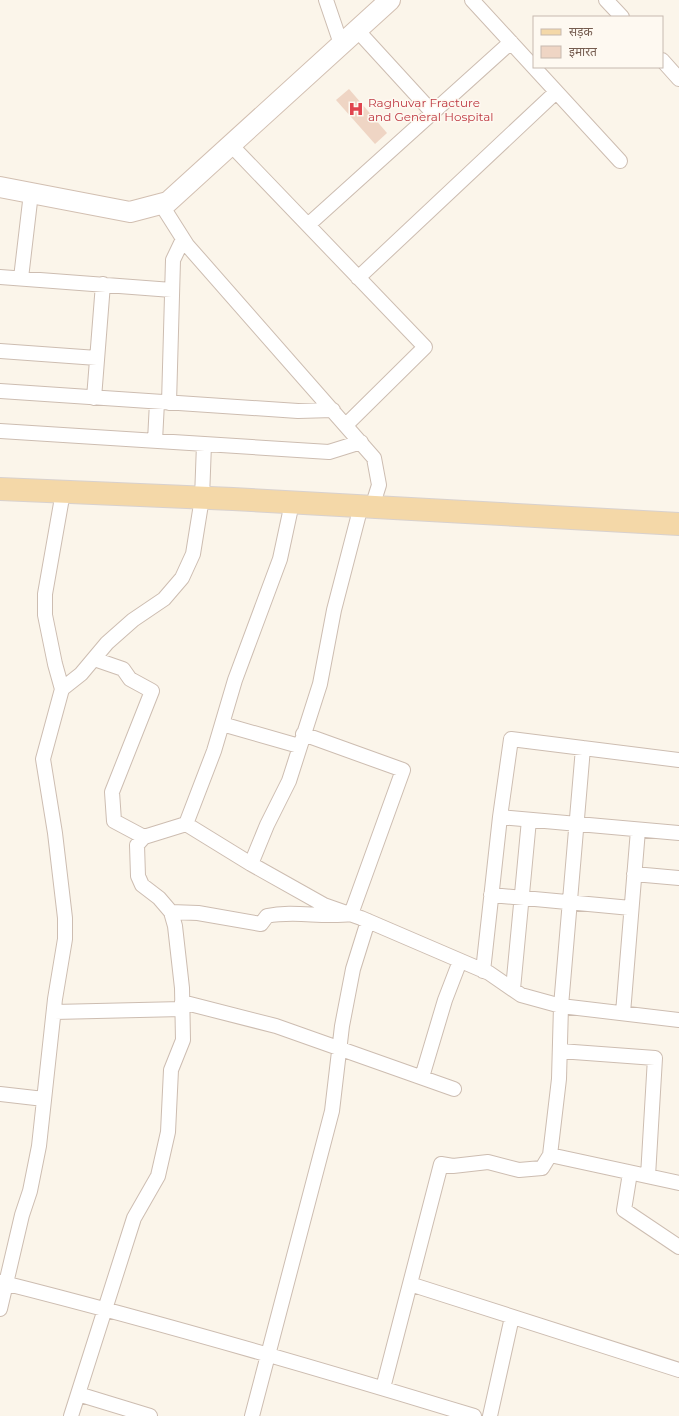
<svg xmlns="http://www.w3.org/2000/svg" width="679" height="1416" font-family="Montserrat,'Noto Sans Devanagari',sans-serif">
<rect width="100%" height="100%" fill="#fbf5ea"/>
<!-- building -->
<path fill="#efd5c4" d="M 349,89 L 387,133 L 375,144 L 336,100 Z"/>
<g fill="none" stroke-linecap="round" stroke-linejoin="round">
<!-- street casing -->
<g stroke="#cdbdb1" stroke-width="16">
<path id="street" d="M 326,0 L 341,44
M 472,0 L 620,161
M 606,0 L 622,17
M 357,30 L 433,113
M 662,60 L 679,79
M 231,145 L 425,347 L 346,425
M 161,204 L 187,245 L 374,458 L 379,485 L 372,507
M 308,225 L 511,42
M 0,277 L 172,290
M 21,278 L 31,193
M 358,278 L 556,92
M 0,351 L 97,358
M 0,391 L 298,411 L 333,410
M 94,398 L 103,284
M 169,403 L 173,260 L 183,239
M 0,431 L 329,452 L 361,442
M 155,441 L 157,402
M 94,659 L 123,669 L 130,679 L 152,691 L 112,792 L 114,821 L 144,837
M 62,689 L 81,674 L 107,643 L 133,620 L 164,599 L 182,578 L 193,554 L 202,498 L 204,444
M 222,724 L 299,746
M 583,748 L 561,1006 L 559,1079 L 550,1155 L 679,1183
M 500,817 L 679,833
M 186,824 L 251,864 L 324,905 L 361,918 L 489,973 L 521,995 L 561,1006 L 679,1020
M 251,864 L 267,825 L 289,781 L 320,684 L 334,610 L 361,506
M 634,874 L 679,878
M 491,895 L 631,908
M 171,912 L 198,913 L 261,924 L 267,916 C 294,910 322,918 351,914 L 403,770 L 303,734
M 483,971 L 500,817 L 511,739 L 679,760
M 513,989 L 529,820
M 182,1002 L 276,1026 L 454,1089
M 54,1012 L 182,1009
M 623,1013 L 638,830
M 560,1051 L 655,1058 L 648,1176
M 422,1077 L 445,1000 L 460,961
M 0,1094 L 44,1099
M 630,1173 L 624,1210 L 679,1247
M 0,1282 C 159,1322 317,1368 474,1416
M 410,1284 L 679,1370
M 0,1309 L 22,1215 L 30,1191 L 39,1146 L 55,999 L 65,939 L 65,918 L 55,833 L 43,759 L 62,689 L 55,664 L 45,615 L 45,594 L 63,492
M 383,1388 L 441,1164 L 453,1166 L 488,1162 L 519,1170 L 542,1168 L 550,1155
M 78,1394 L 150,1416
M 71,1416 L 134,1218 L 158,1176 L 168,1132 L 171,1070 L 183,1040 L 182,988 L 175,926 L 171,912 L 159,898 L 142,885 L 138,876 L 137,845 L 144,837 L 186,824 L 214,751 L 235,680 L 280,559 L 292,503
M 252,1416 L 332,1111 L 342,1026 L 353,969 L 368,921
M 490,1416 L 512,1317"/>
</g>
<!-- secondary casing -->
<g stroke="#d2bfb1" stroke-width="22">
<path id="secondary" d="M 0,187 L 130,212 L 168,202 L 390,0"/>
</g>
<!-- primary casing -->
<g stroke="#d8d1ce" stroke-width="24">
<path id="primary" d="M 0,489 L 233,499 L 679,524"/>
</g>
<!-- street -->
<use href="#street" stroke="#fff" stroke-width="14"/>
<!-- secondary -->
<use href="#secondary" stroke="#fff" stroke-width="20"/>
<!-- primary -->
<use href="#primary" stroke="#f4d8a8" stroke-width="22"/>
</g>
<!-- icons -->
<defs>
<g id="hospital-bare" transform="scale(1.2)"><path d="M-5-5h3v3.5h4V-5h3V5h-3V1.5h-4V5h-3Z" fill="#e0444e" stroke="#fef9f1" stroke-width="2.5" paint-order="stroke"/></g>
</defs>
<g fill-rule="evenodd">
<use href="#hospital-bare" x="356" y="109"/>
</g>
<g text-anchor="middle" dominant-baseline="central" stroke-width="3" stroke-linejoin="round" paint-order="stroke">
<!-- health labels -->
<g font-size="12" fill="#be3a42" stroke="#fef9f1" text-anchor="start">
<text x="368" y="102">Raghuvar Fracture<tspan x="368" dy="14">and General Hospital</tspan></text>
</g>
</g>
<!-- legend -->
<rect x="533" y="16" width="130" height="52" fill="#fef9f1" stroke="#c7bab0"/>
<rect x="541" y="29" width="20" height="6" fill="#f4d8a8" stroke="#c7bab0"/>
<text x="569" y="36" font-size="12" fill="#755c4f">सड़क</text>
<rect x="541" y="46" width="20" height="12" fill="#efd5c4" stroke="#c7bab0"/>
<text x="569" y="56" font-size="12" fill="#755c4f">इमारत</text>
</svg>
